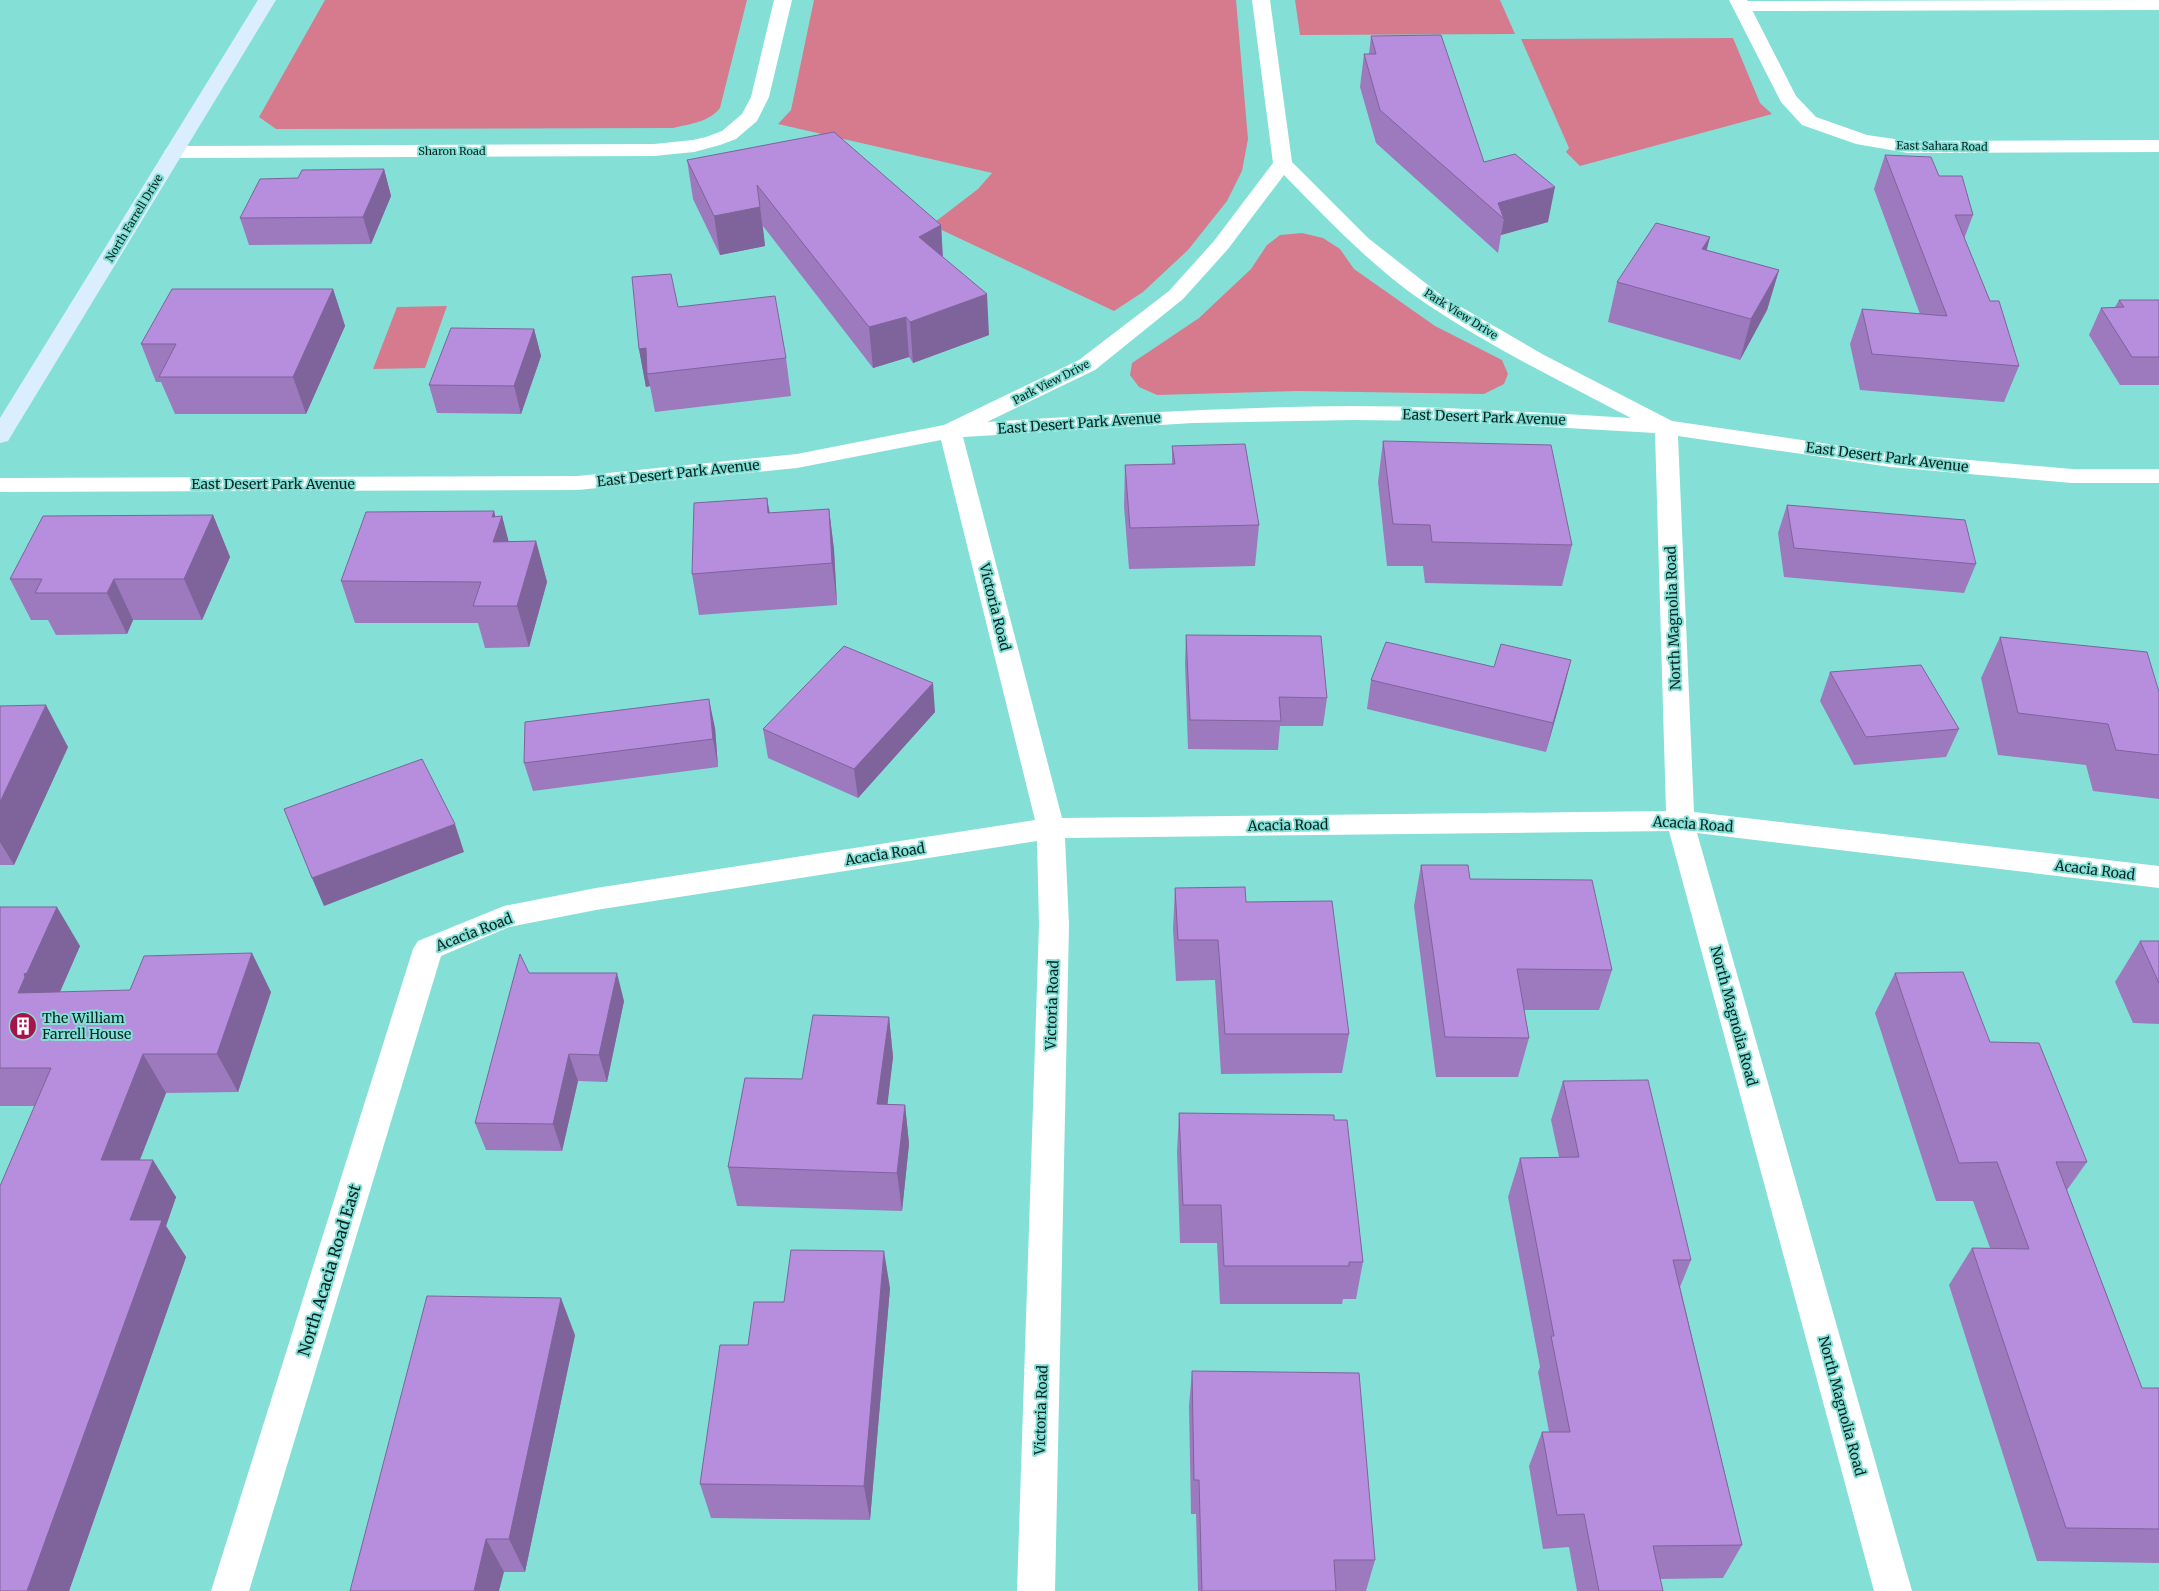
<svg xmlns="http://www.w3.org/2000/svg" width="2159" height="1591" font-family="Merriweather,serif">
<rect width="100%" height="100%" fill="#84e0d6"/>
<!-- green -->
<path fill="#d67b8e" d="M 325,0 L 747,0 L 720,108 C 709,122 690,124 673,128 L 276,129 L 259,117 Z
M 814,0 L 1236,0 L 1248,139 L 1242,171 L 1227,201 L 1188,250 L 1143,292 L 1114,311 L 931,225 L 978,189 L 992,173 L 778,124 L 791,110 Z
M 1295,0 L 1500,0 L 1515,34 L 1300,35 Z
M 1733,38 L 1760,103 L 1772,114 L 1580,166 L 1566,152 L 1569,148 L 1521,39 Z
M 1302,233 L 1323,238 L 1340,249 L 1354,269 L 1435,326 L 1502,360 L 1508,374 L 1504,384 L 1484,394 L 1298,391 L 1157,395 L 1139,387 L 1130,375 L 1132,363 L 1199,318 L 1251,269 L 1267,245 L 1280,235 Z
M 447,306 L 425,368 L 373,369 L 397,307 Z"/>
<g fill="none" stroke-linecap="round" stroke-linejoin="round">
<!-- lane -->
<path fill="#fff" fill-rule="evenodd" d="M 2159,0 L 2159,10 L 1741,11 L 1735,10 L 1732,6 L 1735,2 L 1741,1 Z"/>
<!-- street -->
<path fill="#fff" fill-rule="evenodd" d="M 774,0 L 792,0 L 769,97 L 757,121 L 736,139 L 720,145 L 694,152 L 654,156 L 174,158 L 167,156 L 164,152 L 167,148 L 174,146 L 654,144 L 693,140 L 706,137 L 722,131 L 742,114 L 751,97 Z
M 1252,0 L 1270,0 L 1292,162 L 1368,238 L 1442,296 L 1544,355 L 1672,421 L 1890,453 L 2072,469 L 2159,469 L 2159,483 L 2072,483 L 1890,467 L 1678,436 L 1694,812 L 2159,866 L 2159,888 L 1697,833 L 1912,1591 L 1874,1591 L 1669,831 L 1065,838 L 1069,925 L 1055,1591 L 1017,1591 L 1039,925 L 1037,841 L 596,910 L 509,927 L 441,956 L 249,1591 L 211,1591 L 413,949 L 418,941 L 504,906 L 596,888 L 1035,820 L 941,440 L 797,468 L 578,490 L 0,492 L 0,478 L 578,476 L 797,454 L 944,425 L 1079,360 L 1169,291 L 1214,241 L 1273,163 ZM 1284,175 C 1329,221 1374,269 1428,305 C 1493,348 1563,383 1631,418 C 1539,413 1446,406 1353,406 C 1230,407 1109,414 987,422 L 1095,370 L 1183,299 L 1228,249 ZM 1353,420 L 1443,421 L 1655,433 L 1666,811 L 1062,818 L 963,437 L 1193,423 Z
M 1729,0 L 1747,0 L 1796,96 L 1816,117 L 1867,135 L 1908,141 L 2159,140 L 2159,152 L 1908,153 L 1856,144 L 1802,125 L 1781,102 Z"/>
<!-- secondary -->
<path fill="#dbeeff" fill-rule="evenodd" d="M 258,0 L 276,0 L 11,436 L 8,441 L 0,443 L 0,418 Z"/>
</g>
<!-- wall -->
<path fill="#9d7abe" d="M 1371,36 L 1484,162 L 1548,222 L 1501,235 L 1498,253 L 1376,143 L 1360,87 L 1364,54 L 1369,54 Z
M 1885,155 L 1939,176 L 1973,215 L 1964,239 L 1990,301 L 2019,366 L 2004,402 L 1860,390 L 1850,344 L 1862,309 L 1920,314 L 1874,189 Z
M 687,160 L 941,225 L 943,257 L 989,335 L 913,363 L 909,357 L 873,368 L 763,226 L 765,246 L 720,255 L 693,199 Z
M 384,169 L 391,196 L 371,244 L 249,245 L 240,218 L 298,178 Z
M 1710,237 L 1706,250 L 1779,270 L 1767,310 L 1740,360 L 1608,322 L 1617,282 Z
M 333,289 L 345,326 L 306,414 L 175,414 L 161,382 L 156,382 L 141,344 Z
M 2119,300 L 2159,300 L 2159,385 L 2120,385 L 2089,335 L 2101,308 L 2115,307 Z
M 678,307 L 786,358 L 791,396 L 655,412 L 650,386 L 646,387 L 639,349 Z
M 534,329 L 541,356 L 521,414 L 437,413 L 429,385 Z
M 1383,441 L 1572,545 L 1562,586 L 1425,583 L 1423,566 L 1387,566 L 1378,482 Z
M 1172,446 L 1259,525 L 1255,566 L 1129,569 L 1124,506 L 1125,465 L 1172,464 Z
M 767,498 L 770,513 L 829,509 L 834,550 L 837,605 L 699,615 L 692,574 Z
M 1787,505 L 1976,564 L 1964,593 L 1784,577 L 1778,533 Z
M 494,511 L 495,517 L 502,516 L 508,541 L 536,541 L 547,582 L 529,647 L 485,648 L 478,623 L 355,623 L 341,581 Z
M 213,515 L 230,557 L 202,620 L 133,620 L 127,634 L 56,635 L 48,620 L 31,620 L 10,579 Z
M 1186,635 L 1327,698 L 1323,726 L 1280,726 L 1278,750 L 1188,749 L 1185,663 Z
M 2000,637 L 2159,755 L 2159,799 L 2093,791 L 2086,765 L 1998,755 L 1981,678 Z
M 1571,660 L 1546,752 L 1367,709 L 1371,680 Z
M 1830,672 L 1959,729 L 1946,757 L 1854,765 L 1820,701 Z
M 0,706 L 68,747 L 14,865 L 0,865 Z
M 935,712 L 858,798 L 768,758 L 763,729 Z
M 715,728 L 718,767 L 533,791 L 524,763 Z
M 1421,865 L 1470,879 L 1612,970 L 1599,1010 L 1524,1010 L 1529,1038 L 1518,1077 L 1436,1077 L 1414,906 Z
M 1175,888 L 1246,902 L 1349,1034 L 1342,1073 L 1221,1074 L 1215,980 L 1176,981 L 1173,929 Z
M 0,907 L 80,946 L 60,992 L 271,992 L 238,1092 L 166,1093 L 140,1160 L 176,1197 L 166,1226 L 186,1257 L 69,1591 L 0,1591 L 35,1106 L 0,1106 Z
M 2140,941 L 2159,941 L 2159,1024 L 2133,1023 L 2115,982 Z
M 529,973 L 624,1001 L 607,1082 L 578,1081 L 562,1151 L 486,1150 L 475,1123 Z
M 1895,973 L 1990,1042 L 2087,1162 L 2067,1190 L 2142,1388 L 2159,1388 L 2159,1563 L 2037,1561 L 1949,1285 L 1972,1248 L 1990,1248 L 1973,1201 L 1936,1201 L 1875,1013 Z
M 889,1017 L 893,1057 L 887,1104 L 905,1105 L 909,1144 L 902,1211 L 737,1206 L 728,1167 L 802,1079 Z
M 1563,1081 L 1691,1260 L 1680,1287 L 1742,1545 L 1723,1578 L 1660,1579 L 1663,1591 L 1577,1591 L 1569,1547 L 1543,1549 L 1529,1466 L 1542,1432 L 1549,1432 L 1538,1372 L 1540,1367 L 1508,1197 L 1520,1158 L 1559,1157 L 1551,1120 Z
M 1179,1113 L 1334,1120 L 1363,1262 L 1356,1299 L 1343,1299 L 1342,1304 L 1220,1304 L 1217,1243 L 1180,1243 L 1177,1152 Z
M 890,1288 L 870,1520 L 711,1518 L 700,1484 L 748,1345 L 784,1302 Z
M 575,1335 L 525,1572 L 504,1572 L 350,1591 Z
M 1192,1371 L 1375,1560 L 1366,1591 L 1198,1591 L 1196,1514 L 1191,1514 L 1189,1406 Z"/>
<!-- shaded-wall -->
<path fill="#7f639b" d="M 384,169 L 391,196 L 371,244 L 363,217 Z
M 1555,187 L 1548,222 L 1501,235 L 1504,219 L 1498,203 Z
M 760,207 L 765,246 L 720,255 L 714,216 Z
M 941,225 L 943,264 L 919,237 Z
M 1710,237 L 1700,276 L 1702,249 Z
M 1779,270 L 1767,310 L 1740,360 L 1751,319 Z
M 333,289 L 345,326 L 306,414 L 293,377 Z
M 987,294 L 989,335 L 913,363 L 910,322 Z
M 906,317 L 909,357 L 873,368 L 869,327 Z
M 534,329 L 541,356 L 521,414 L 514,386 Z
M 646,348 L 647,374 L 650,386 L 646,387 L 639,349 Z
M 767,498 L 773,539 L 768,513 Z
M 829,509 L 834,550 L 837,605 L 832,563 Z
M 494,511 L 498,527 L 502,516 L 513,558 L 493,542 L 492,517 Z
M 213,515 L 230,557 L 202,620 L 184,579 Z
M 536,541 L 547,582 L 529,647 L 517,606 Z
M 114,579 L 133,620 L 127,634 L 107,593 Z
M 1571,660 L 1564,688 L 1546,752 L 1553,723 Z
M 933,683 L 935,712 L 858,798 L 854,769 Z
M 709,699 L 715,728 L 718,767 L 713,739 Z
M 46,705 L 68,747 L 14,865 L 0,842 L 0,802 Z
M 455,824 L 464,852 L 324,906 L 312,878 Z
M 57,907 L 80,946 L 51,1012 L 18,993 L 24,974 Z
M 252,953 L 271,992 L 238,1092 L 217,1054 Z
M 617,973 L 624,1001 L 607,1082 L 599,1055 Z
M 889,1017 L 893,1057 L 883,1143 L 877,1104 Z
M 143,1054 L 166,1093 L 125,1197 L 101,1160 Z
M 569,1054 L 578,1081 L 562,1151 L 553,1124 Z
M 905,1105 L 909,1144 L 902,1211 L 897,1173 Z
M 153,1160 L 176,1197 L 166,1226 L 186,1257 L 69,1591 L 27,1591 L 130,1220 Z
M 884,1251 L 890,1288 L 870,1520 L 864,1486 Z
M 561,1298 L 575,1335 L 525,1572 L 509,1539 Z
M 486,1539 L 504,1572 L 499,1591 L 474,1591 Z"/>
<!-- building -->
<path fill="#b68edd" stroke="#7f639b" d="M 1441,35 L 1484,162 L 1515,154 L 1555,187 L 1498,203 L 1504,219 L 1380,110 L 1364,54 L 1376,54 L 1371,36 Z
M 834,132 L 941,225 L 919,237 L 987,294 L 910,322 L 906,317 L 869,327 L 757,185 L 760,207 L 714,216 L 687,160 Z
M 1885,155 L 1931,157 L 1939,176 L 1962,176 L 1973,215 L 1955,215 L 1990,301 L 1999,301 L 2019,366 L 1872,354 L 1862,309 L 1947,316 Z
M 384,169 L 363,217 L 240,218 L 260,179 L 298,178 L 302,170 Z
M 1656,223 L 1710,237 L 1702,249 L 1779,270 L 1751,319 L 1617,282 Z
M 671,274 L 678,307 L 775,296 L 786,358 L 647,374 L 646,348 L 639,349 L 632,277 Z
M 172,289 L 333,289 L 293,377 L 159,377 L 176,344 L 141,344 Z
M 2119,300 L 2159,300 L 2159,357 L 2132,357 L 2101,308 L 2124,307 Z
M 451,328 L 534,329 L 514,386 L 429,385 Z
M 1383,441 L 1551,445 L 1572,545 L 1432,542 L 1430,525 L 1393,524 Z
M 1245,444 L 1259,525 L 1130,528 L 1125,465 L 1175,464 L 1172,446 Z
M 767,498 L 768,513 L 829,509 L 832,563 L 692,574 L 694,503 Z
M 1787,505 L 1965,520 L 1976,564 L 1794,548 Z
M 494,511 L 492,517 L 502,516 L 493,542 L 536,541 L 517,606 L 473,606 L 481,582 L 341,581 L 366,512 Z
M 213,515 L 184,579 L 114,579 L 107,593 L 35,593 L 42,579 L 10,579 L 43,516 Z
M 1186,635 L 1321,636 L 1327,698 L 1279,697 L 1281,721 L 1190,720 Z
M 2000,637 L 2147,652 L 2159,692 L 2159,755 L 2116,750 L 2108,724 L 2018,713 Z
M 1386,642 L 1494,667 L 1501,644 L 1571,660 L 1553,723 L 1371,680 Z
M 844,646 L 933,683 L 854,769 L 763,729 Z
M 1921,665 L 1959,729 L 1866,737 L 1830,672 Z
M 709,699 L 713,739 L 524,763 L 525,722 Z
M 46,705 L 0,802 L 0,706 Z
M 422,759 L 455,824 L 312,878 L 284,809 Z
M 1421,865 L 1468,865 L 1470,879 L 1592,880 L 1612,970 L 1517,969 L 1529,1038 L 1445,1037 Z
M 1245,887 L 1246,902 L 1332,901 L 1349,1034 L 1225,1034 L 1218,940 L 1178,940 L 1175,888 Z
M 0,907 L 57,907 L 27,973 L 24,974 L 25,977 L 18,993 L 130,990 L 144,956 L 252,953 L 217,1054 L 143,1054 L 101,1160 L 153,1160 L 130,1220 L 162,1220 L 27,1591 L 0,1591 L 0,1186 L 51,1068 L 0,1068 Z
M 2140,941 L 2159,941 L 2159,983 Z
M 520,954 L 529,973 L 617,973 L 599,1055 L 569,1054 L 553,1124 L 475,1123 Z
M 1963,972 L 1990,1042 L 2039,1043 L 2087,1162 L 2056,1162 L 2142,1388 L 2159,1388 L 2159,1529 L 2066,1528 L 1972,1248 L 2029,1249 L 1997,1162 L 1959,1163 L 1895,973 Z
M 813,1015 L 889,1017 L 877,1104 L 905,1105 L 897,1173 L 728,1167 L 745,1078 L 802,1079 Z
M 1648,1080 L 1691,1260 L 1673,1260 L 1742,1545 L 1653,1546 L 1663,1591 L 1599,1591 L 1584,1514 L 1557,1515 L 1542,1432 L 1570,1432 L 1551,1336 L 1554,1336 L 1520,1158 L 1579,1157 L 1563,1081 Z
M 1179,1113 L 1334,1115 L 1334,1120 L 1347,1120 L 1363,1262 L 1349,1262 L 1349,1266 L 1224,1266 L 1221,1205 L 1183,1205 Z
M 791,1250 L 884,1251 L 864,1486 L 700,1484 L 720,1345 L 748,1345 L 754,1302 L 784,1302 Z
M 427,1296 L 561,1298 L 509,1539 L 486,1539 L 474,1591 L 350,1591 Z
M 1192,1371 L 1359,1373 L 1375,1560 L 1334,1560 L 1336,1591 L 1202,1591 L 1199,1480 L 1194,1480 Z"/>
<!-- icons -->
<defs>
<g id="building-disc" transform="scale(1.4375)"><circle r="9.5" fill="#a7134b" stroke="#84e0d6"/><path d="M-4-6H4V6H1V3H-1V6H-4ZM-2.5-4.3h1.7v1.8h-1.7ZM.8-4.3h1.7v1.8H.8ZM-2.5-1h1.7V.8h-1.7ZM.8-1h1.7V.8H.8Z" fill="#fff"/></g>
</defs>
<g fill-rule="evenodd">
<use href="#building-disc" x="23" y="1026"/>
</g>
<g text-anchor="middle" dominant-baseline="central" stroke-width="4" stroke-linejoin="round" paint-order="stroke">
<!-- far-street labels -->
<g font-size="11" fill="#052421" stroke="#84e0d6">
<text transform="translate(1942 146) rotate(1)">East Sahara Road</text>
<text x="452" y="151">Sharon Road</text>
<text transform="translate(134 218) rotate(-59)">North Farrell Drive</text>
<text transform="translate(1461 314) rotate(32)">Park View Drive</text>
<text transform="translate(1051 382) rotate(-27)">Park View Drive</text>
</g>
<!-- street labels -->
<g font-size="14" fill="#052421" stroke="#84e0d6">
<text transform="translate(1484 417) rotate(2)">East Desert Park Avenue</text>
<text transform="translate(1079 423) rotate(-4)">East Desert Park Avenue</text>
<text transform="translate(1887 457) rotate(7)">East Desert Park Avenue</text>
<text transform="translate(678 473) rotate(-6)">East Desert Park Avenue</text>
<text x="273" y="484">East Desert Park Avenue</text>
<text transform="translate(995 607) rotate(76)">Victoria Road</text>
<text transform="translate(1673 618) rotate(-92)">North Magnolia Road</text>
<text transform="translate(1693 824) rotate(4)">Acacia Road</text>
<text transform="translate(1288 825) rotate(-1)">Acacia Road</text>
<text transform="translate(885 854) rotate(-9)">Acacia Road</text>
<text transform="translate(2095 870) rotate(7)">Acacia Road</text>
<text transform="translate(474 932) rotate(-21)">Acacia Road</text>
<text transform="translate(1052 1005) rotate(-88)">Victoria Road</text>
<text transform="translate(1734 1016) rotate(75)">North Magnolia Road</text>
<text transform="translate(1842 1406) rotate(75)">North Magnolia Road</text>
<text transform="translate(1041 1410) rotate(-88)">Victoria Road</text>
</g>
<!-- poi labels -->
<g font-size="14" fill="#052421" stroke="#84e0d6" text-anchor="start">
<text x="42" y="1018">The William<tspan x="42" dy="16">Farrell House</tspan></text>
</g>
<!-- near-street labels -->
<g font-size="16" fill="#052421" stroke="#84e0d6">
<text transform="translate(329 1270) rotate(-73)">North Acacia Road East</text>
</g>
</g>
</svg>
